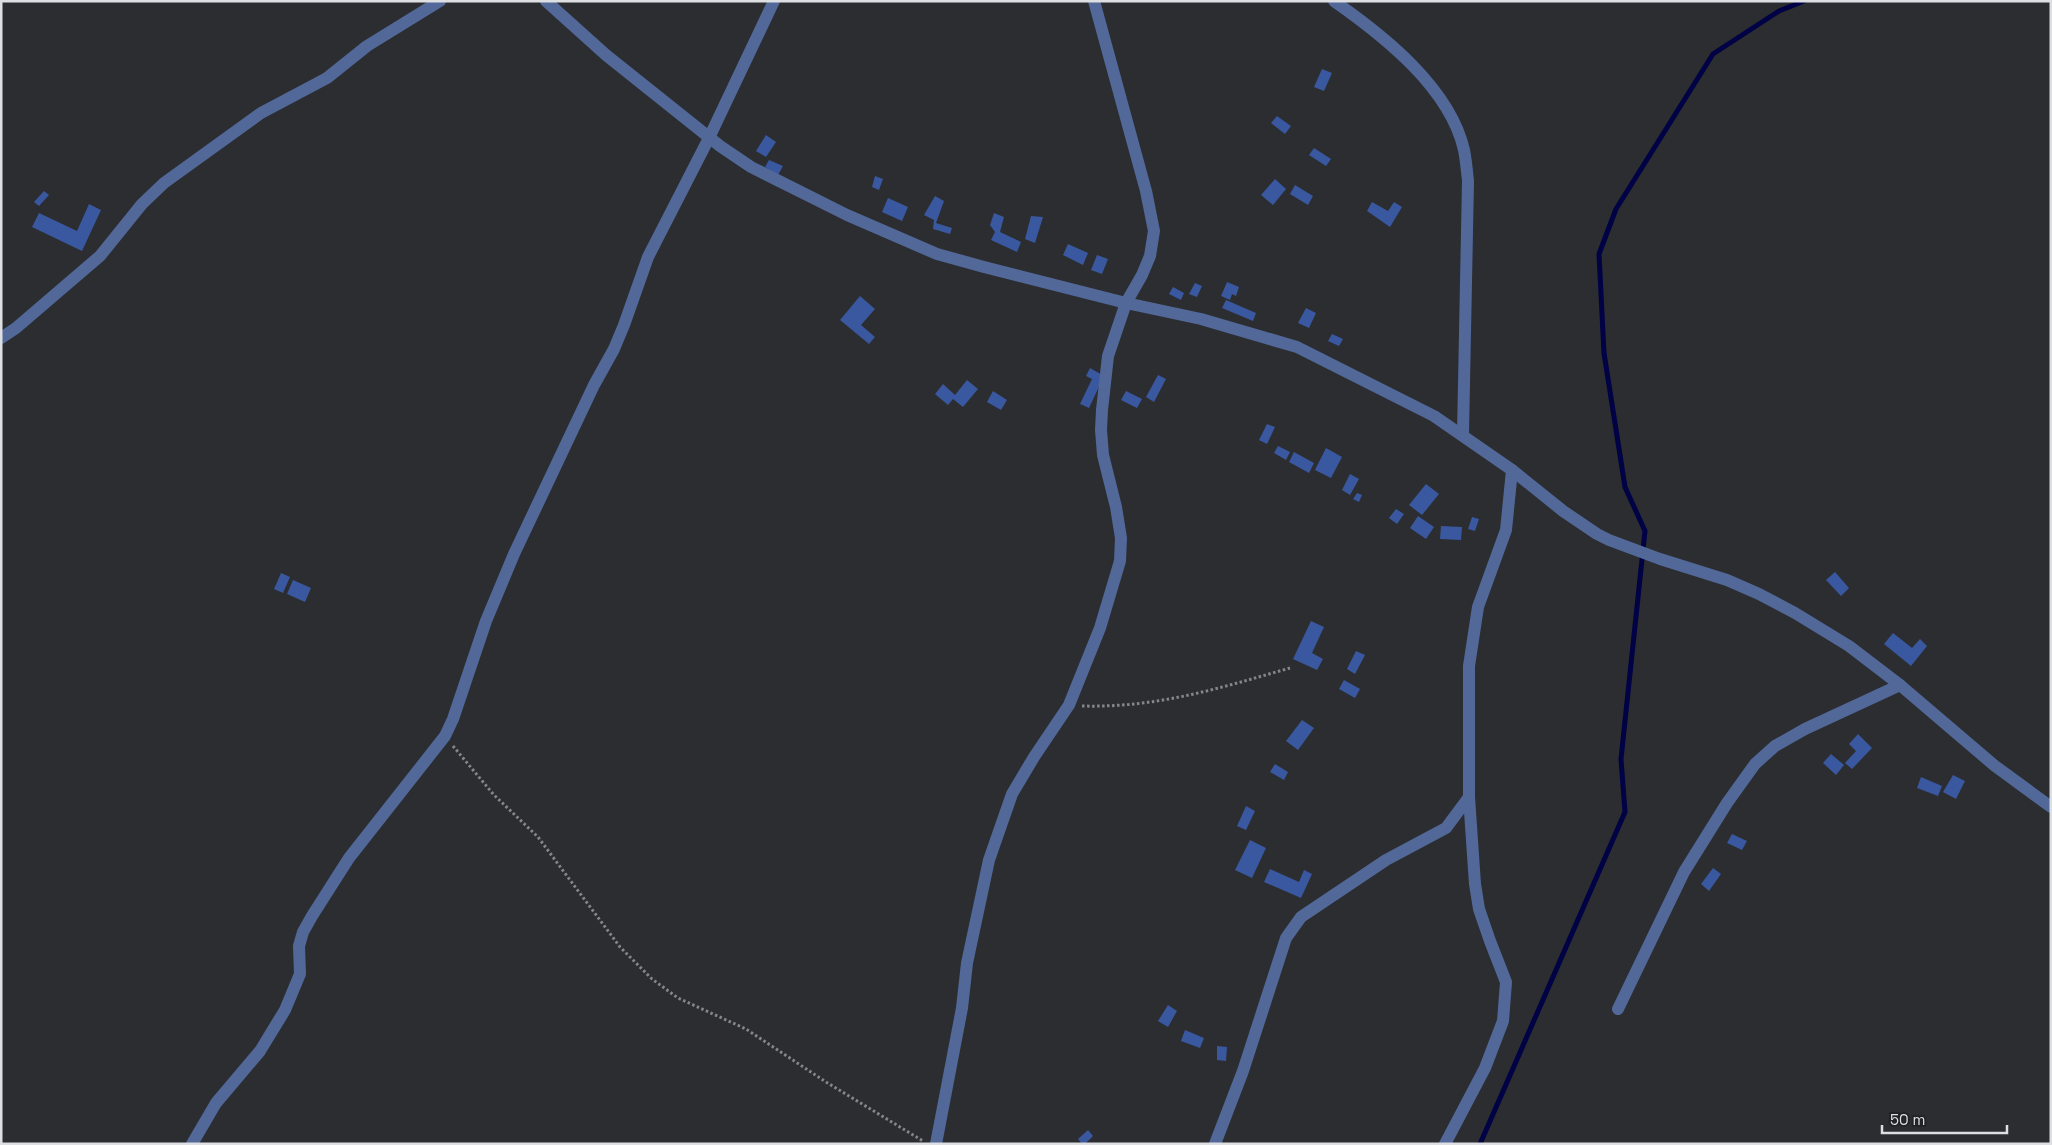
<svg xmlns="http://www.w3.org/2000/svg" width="2052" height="1145" font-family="'Space Grotesk',sans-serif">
<rect width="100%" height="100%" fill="#2b2d30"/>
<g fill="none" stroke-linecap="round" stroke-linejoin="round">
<!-- stream -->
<path stroke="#010145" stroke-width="5" d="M 1480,1144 L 1625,812 L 1621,759 L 1645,531 L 1625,487 L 1604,353 L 1599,254 L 1616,209 L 1713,54 L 1779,11 L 1804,1"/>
</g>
<!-- building -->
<path fill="#3a58a0" d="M 1322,69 L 1332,73 L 1324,91 L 1314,87 Z
M 1277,116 L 1291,126 L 1285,134 L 1271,123 Z
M 766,135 L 776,142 L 766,157 L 756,151 Z
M 1314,148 L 1331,159 L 1326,166 L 1309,155 Z
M 769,160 L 783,166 L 778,175 L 765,167 Z
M 875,176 L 883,179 L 879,190 L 872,187 Z
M 1275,179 L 1286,189 L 1273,205 L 1261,195 Z
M 1295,185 L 1313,196 L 1308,205 L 1290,194 Z
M 44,191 L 49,195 L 39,206 L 34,202 Z
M 935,196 L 944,201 L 936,223 L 952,228 L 950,234 L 933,229 L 934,220 L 924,215 Z
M 888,198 L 908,207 L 902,221 L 882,212 Z
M 1372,202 L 1388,211 L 1394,202 L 1402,207 L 1390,227 L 1367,211 Z
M 89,204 L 101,210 L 82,251 L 32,227 L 39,213 L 77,231 Z
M 994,213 L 1004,217 L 1000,232 L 1021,242 L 1017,252 L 991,240 L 995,232 L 990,225 Z
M 1031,216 L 1043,217 L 1035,243 L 1025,239 Z
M 1068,244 L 1088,253 L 1083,265 L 1063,255 Z
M 1097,255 L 1108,259 L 1102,274 L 1091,270 Z
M 1227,282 L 1239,287 L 1236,296 L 1232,294 L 1230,300 L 1221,296 Z
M 1195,283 L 1202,286 L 1197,297 L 1189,294 Z
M 1173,287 L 1184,293 L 1181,300 L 1169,294 Z
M 860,296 L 875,309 L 861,325 L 875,337 L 869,344 L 840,320 Z
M 1226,300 L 1256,313 L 1253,321 L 1222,308 Z
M 1306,308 L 1316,313 L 1309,328 L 1298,323 Z
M 1332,334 L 1343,339 L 1339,346 L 1328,341 Z
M 1090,368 L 1104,376 L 1089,408 L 1080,404 L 1092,379 L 1086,376 Z
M 1158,375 L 1166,379 L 1154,402 L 1146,397 Z
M 967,380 L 978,389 L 963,407 L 953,399 L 948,405 L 935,394 L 943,384 L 955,395 Z
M 993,391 L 1007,400 L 1001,410 L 987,402 Z
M 1126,391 L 1142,399 L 1137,408 L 1121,400 Z
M 1267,424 L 1275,427 L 1267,444 L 1259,440 Z
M 1278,446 L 1290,452 L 1286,460 L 1274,453 Z
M 1326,448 L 1342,457 L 1331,478 L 1315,470 Z
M 1294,452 L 1314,463 L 1309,473 L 1289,462 Z
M 1350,474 L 1359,479 L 1350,495 L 1342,490 Z
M 1426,484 L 1439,494 L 1422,515 L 1409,505 Z
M 1357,493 L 1362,495 L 1359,502 L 1353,499 Z
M 1396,509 L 1404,514 L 1397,524 L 1389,518 Z
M 1418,516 L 1434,527 L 1426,539 L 1410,528 Z
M 1472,517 L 1479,519 L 1475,531 L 1468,529 Z
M 1441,526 L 1462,527 L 1461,540 L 1440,539 Z
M 1835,572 L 1849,588 L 1841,596 L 1826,580 Z
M 281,573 L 290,577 L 283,593 L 274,589 Z
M 293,580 L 311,588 L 305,602 L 287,594 Z
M 1311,621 L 1324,627 L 1312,653 L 1323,659 L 1317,670 L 1293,659 Z
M 1893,633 L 1912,648 L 1920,639 L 1927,646 L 1911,666 L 1884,644 Z
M 1356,651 L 1365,655 L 1355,674 L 1347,669 Z
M 1344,680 L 1360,689 L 1355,698 L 1339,689 Z
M 1302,720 L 1314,728 L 1298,750 L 1286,741 Z
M 1858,734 L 1872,748 L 1852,769 L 1845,763 L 1856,751 L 1849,744 Z
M 1831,754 L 1844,765 L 1836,775 L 1823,763 Z
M 1275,764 L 1288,772 L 1284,780 L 1270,772 Z
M 1953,775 L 1965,781 L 1956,799 L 1943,792 Z
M 1921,777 L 1942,786 L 1938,796 L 1917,788 Z
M 1246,806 L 1255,811 L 1246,830 L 1237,826 Z
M 1732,834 L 1747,841 L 1742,850 L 1727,843 Z
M 1250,840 L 1266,848 L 1252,878 L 1235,870 Z
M 1713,868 L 1721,874 L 1709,891 L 1701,884 Z
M 1270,869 L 1299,882 L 1304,870 L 1312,874 L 1301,898 L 1264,882 Z
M 1168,1005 L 1177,1011 L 1168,1027 L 1158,1021 Z
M 1185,1030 L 1204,1038 L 1200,1048 L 1181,1041 Z
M 1217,1046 L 1227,1047 L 1226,1061 L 1217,1060 Z
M 1088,1130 L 1093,1136 L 1085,1144 L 1082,1144 L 1078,1139 Z"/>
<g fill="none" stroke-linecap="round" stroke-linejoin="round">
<!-- path -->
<path stroke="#858689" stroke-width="3" stroke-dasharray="2.5 2.5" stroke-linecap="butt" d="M 1082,706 C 1157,708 1220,688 1290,668
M 453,746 L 494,795 L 538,837 L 620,947 L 652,979 L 678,998 L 746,1029 L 826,1082 L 923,1141"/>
<!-- minor -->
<path stroke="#526899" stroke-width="12" d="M 1334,1 C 1384,36 1450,88 1464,150 C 1466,160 1467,171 1468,181 L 1463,434
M 1,338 L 16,328 L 100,256 L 142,204 L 164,183 L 261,113 L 327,78 L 367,46 L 440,1
M 1618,1009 L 1684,872 L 1727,803 L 1755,764 L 1775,746 L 1805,729 L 1900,685
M 192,1144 L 216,1103 L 260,1051 L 285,1010 L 300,974 L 299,946 L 303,932 L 312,916 L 349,858 L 445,736 L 453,719 L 486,621 L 514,554 L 594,385 L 614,349 L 624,325 L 648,257 L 709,138 L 774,1
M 936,1144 L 962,1008 L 967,963 L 989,860 L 1012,794 L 1034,757 L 1069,705 L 1100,628 L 1120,561 L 1121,538 L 1116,507 L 1103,455 L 1101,430 L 1102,410 L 1108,356 L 1126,303 L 1142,275 L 1150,256 L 1154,231 L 1146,191 L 1094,1
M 1215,1144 L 1243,1071 L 1286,938 L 1301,917 L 1386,860 L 1446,828 L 1469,797
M 1445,1144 L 1485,1068 L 1503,1021 L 1506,982 L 1490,941 L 1479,909 L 1475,884 L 1469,797 L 1469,666 L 1478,607 L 1506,530 L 1512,470"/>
<!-- tertiary -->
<path stroke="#526899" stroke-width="12" d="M 546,1 L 606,55 L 720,146 L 751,167 L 847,215 L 937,254 L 984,267 L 1126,303 L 1201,319 L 1297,347 L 1434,416 L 1512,470 L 1563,511 L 1597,534 L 1609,540 L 1660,559 L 1727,580 L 1759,594 L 1795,613 L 1849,646 L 1900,685 L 1995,766 L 2051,807"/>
</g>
<!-- border -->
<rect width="2052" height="1145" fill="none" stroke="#dedfe2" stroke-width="5"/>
<!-- scale -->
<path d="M1882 1125v8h125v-8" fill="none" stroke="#dedfe2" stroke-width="2.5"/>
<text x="1890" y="1125" font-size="15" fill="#dedfe2" stroke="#212326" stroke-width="4" paint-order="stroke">50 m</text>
</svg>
